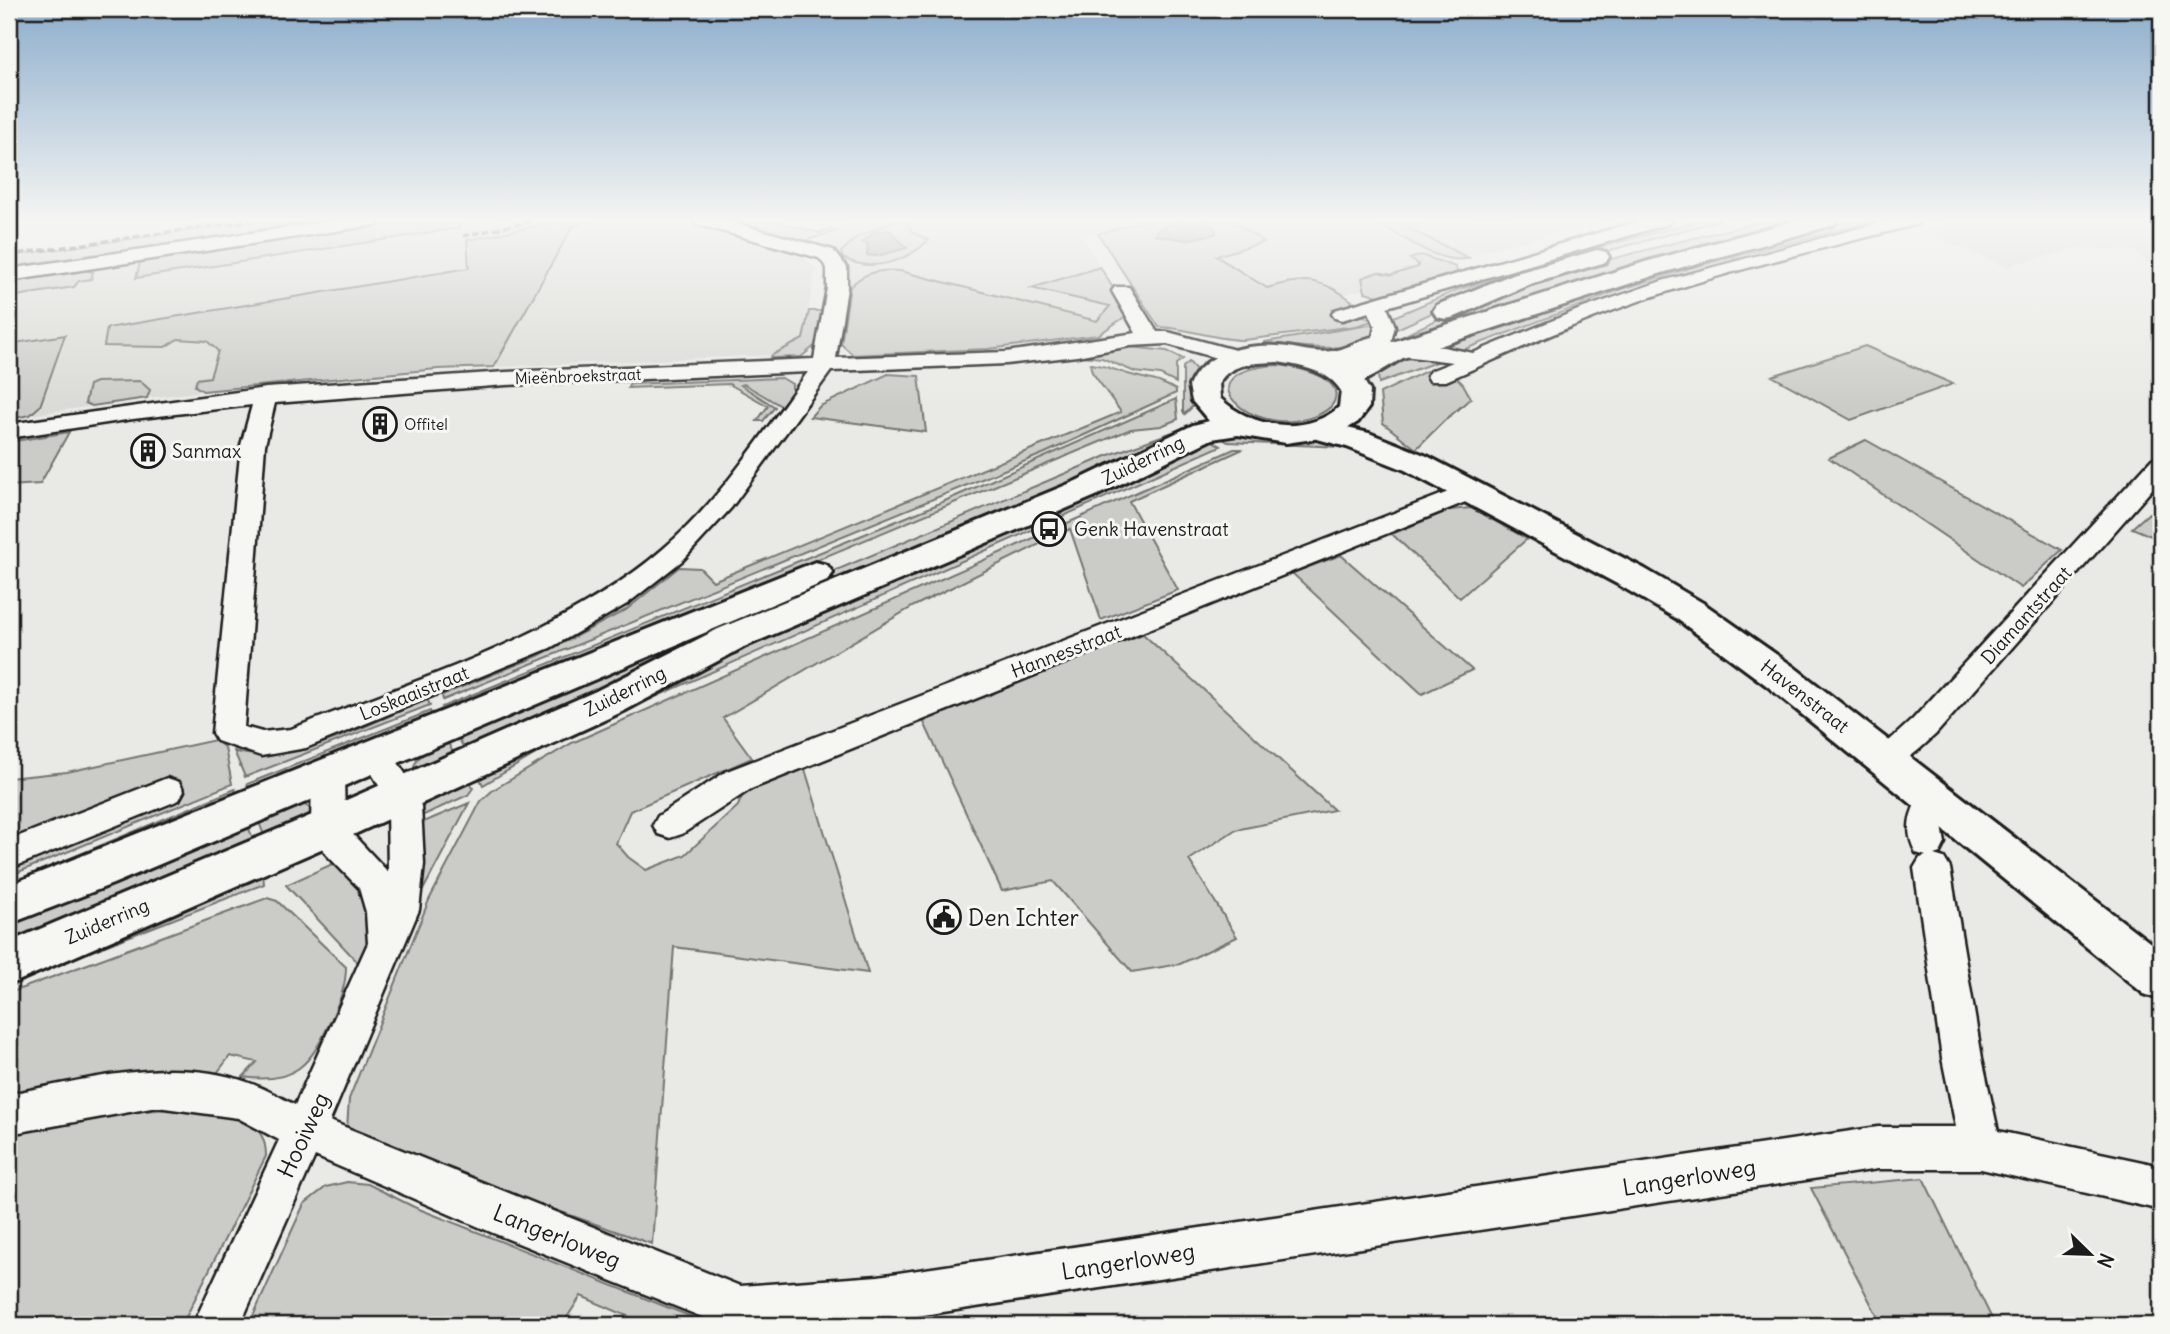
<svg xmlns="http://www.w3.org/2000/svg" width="2170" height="1334" font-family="Delius,sans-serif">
<rect width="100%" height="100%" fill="#e9e9e5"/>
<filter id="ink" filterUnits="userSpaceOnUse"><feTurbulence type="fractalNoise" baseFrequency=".0143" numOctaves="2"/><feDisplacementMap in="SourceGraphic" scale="14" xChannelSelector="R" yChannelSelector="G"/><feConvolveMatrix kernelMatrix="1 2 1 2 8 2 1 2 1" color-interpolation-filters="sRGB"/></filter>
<g filter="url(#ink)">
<!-- built -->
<path fill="#dadad6" d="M 458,220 L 497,220 L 509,223 L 523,220 L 566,220 L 550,225 L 469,268 L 107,328 L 207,341 L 218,350 L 210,377 L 195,386 L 203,391 L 147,398 L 150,390 L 86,403 L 92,406 L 30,415 L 40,406 L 65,335 L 9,344 L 9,297 L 74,287 L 74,268 L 141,259 L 137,278 L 460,227 Z
M 591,220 L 671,220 L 796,251 L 816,268 L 803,339 L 772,355 L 494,367 L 572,227 Z
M 853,220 L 1146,220 L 1083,237 L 1100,267 L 1032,288 L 1111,306 L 1097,321 L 920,277 L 850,287 L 843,258 L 813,245 Z
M 1231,220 L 1612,220 L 1492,249 L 1343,295 L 1319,282 L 1297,279 L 1267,288 L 1215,256 L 1263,242 Z
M 1966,220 L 2161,220 L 2161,263 L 2147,262 L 2135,251 L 2077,248 L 2006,267 L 1921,231 Z"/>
<!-- green -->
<path fill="#cbcbc7" stroke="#747472" stroke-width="2" d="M 264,220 L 351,220 L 9,270 L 9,256 Z
M 400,220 L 458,220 L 460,228 L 136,278 L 141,259 Z
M 566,220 L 591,220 L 572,227 L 494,367 L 438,369 L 203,391 L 195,386 L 197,379 L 210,377 L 218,351 L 207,341 L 178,339 L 165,347 L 104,346 L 107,328 L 469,268 L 467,240 Z
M 764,220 L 779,220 L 777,222 L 820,233 L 829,228 L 837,231 L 805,241 L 755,228 L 756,224 Z
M 896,220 L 906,220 L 912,232 L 929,240 C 906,262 872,273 843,258 L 841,252 L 857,237 Z
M 1145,220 L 1231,220 L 1264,242 L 1216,256 L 1267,288 C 1302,277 1321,277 1352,301 L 1351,304 L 1333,310 L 1346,319 L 1362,315 L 1373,321 L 1356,326 L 1244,340 C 1215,340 1188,328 1159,327 L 1098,234 Z
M 1373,220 L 1411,220 L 1418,224 L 1408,228 L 1469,258 C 1440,267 1398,233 1373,220 Z
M 1702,220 L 1721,220 L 1553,266 L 1467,297 L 1397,329 L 1391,318 L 1457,290 L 1615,243 Z
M 1768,220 L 1803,220 L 1667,255 L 1387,345 C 1504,279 1639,252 1768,220 Z
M 1854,220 L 1876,220 L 1688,269 L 1623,289 L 1460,351 L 1427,347 L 1504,326 L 1562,304 L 1735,250 Z
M 1421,255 L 1456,267 L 1457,272 L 1378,296 L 1365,292 L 1362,278 L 1378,272 L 1392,275 L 1418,267 L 1418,264 L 1410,259 Z
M 1100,267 L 1129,314 L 1098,335 L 988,349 L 853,355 L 841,344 L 850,287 C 863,272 881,269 900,271 L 1097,321 L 1110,306 L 1031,288 Z
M 74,268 L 93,272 L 91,279 L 79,281 L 74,287 L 9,297 L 9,278 Z
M 809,311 L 822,311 L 817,344 L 801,357 L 770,358 L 772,355 L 803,339 Z
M 1376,324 C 1375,330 1376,335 1371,339 C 1354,354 1286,346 1264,342 Z
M 65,335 L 40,406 L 30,415 L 9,419 L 9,344 Z
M 1865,346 L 1953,384 L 1851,420 L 1772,376 Z
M 1130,347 L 1167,351 L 1183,359 L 1176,364 L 1176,383 L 1160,375 L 1135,372 L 1102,358 L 1081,356 Z
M 1415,355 L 1447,358 L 1379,383 L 1378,373 L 1403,357 Z
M 1189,362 L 1198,372 L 1195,404 L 1185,414 L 1183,412 L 1183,367 Z
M 1090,364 C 1105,365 1114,370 1128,374 C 1150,381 1155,378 1176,390 L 1176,393 L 1045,453 L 443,700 L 442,695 L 538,656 L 626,610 L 679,567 L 700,568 L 713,581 L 1121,412 L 1092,372 Z
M 1279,365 C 1294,367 1345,376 1334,402 C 1330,410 1321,414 1313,417 C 1250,439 1177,370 1279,365 Z
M 1426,371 L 1447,381 L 1457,378 L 1463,384 L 1471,398 L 1443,422 L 1416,449 L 1383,423 L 1380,393 Z
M 888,374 L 919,376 L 926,432 L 810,417 L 820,406 Z
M 782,378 L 792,384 L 792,393 L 781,406 L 744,384 L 741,385 L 775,407 L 763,421 L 757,421 L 768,406 L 729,384 L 628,388 L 629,384 Z
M 140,381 L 150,390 L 147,398 L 92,406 L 85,403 L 89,385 L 96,382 Z
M 1176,399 L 1178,419 L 1161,426 L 1131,429 L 745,590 L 729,603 L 450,720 L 442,707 L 931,507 Z
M 1189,426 L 1195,430 L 470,758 L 458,738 L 641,657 L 673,639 L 1109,455 Z
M 69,432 L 40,484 L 9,486 L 9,442 Z
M 1212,433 L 1318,438 L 1349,443 L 1342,447 L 1228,442 Z
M 1204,436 L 1221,446 L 563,738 L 483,785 L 476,771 L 744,643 L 762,641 L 1045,518 Z
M 1866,440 L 2062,550 L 2021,588 L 1829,458 Z
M 1234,449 L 1243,449 L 1129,501 L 1178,590 L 1101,620 L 1070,529 L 914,606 L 723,718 L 752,758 L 630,811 L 616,843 L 628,857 L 646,870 L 685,855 L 738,806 L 745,789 L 804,766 L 868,973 L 674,947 L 652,1244 L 375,1146 L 347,1129 L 349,1099 L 429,900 L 481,801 L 493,790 L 572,743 Z
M 1471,508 L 1527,539 L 1460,598 L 1392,534 L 1450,510 Z
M 2149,513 L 2161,518 L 2161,540 L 2132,528 Z
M 1341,555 L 1472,670 L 1422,694 L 1292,573 Z
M 1143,634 L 1334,810 L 1235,830 L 1189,860 L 1237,937 L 1180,964 L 1132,972 L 1053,881 L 1002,891 L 922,718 Z
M 427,699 L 430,705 L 245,777 L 234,751 C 289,769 375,721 427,699 Z
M 430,711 L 436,724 L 252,801 L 247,784 Z
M 215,740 L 225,748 L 232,784 L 9,876 L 9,870 L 171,804 L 165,783 L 9,841 L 9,778 L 67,772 Z
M 448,743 L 459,763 L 416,772 L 414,767 C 418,752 435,748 448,743 Z
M 466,775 L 473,788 L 468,795 L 417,818 C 425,796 446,786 466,775 Z
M 235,789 L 241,806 L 103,862 L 9,892 L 9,884 Z
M 299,801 L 314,811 L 311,821 L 268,846 L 256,814 Z
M 469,803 L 421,894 L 414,826 Z
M 244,817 L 257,848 L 9,956 L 9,915 Z
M 339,861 L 365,890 L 371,946 L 362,967 L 286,885 Z
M 263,873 L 264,884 L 66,961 L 9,980 L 9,975 L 130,931 Z
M 267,898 L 277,901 L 346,967 C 346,987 339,1002 331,1020 C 311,1064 295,1085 243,1077 L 257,1062 L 230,1056 L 217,1073 L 144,1075 L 9,1099 L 9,993 Z
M 197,1107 C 229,1113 266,1116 266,1156 L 182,1325 L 9,1325 L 9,1131 L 128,1112 Z
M 1923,1178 L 1995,1325 L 1882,1325 L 1811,1188 Z
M 347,1182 L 368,1184 L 414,1207 L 692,1317 L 687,1325 L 648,1325 L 581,1296 L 562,1325 L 249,1325 L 304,1204 L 326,1187 Z"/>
<!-- water -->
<path fill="#a3a3a1" stroke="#6d6d6c" stroke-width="2" d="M 1184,220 L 1206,220 L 1216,230 L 1215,234 L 1186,240 L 1155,235 L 1157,230 Z
M 889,230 L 907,248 L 877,256 L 867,255 L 868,245 L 862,242 L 875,232 Z"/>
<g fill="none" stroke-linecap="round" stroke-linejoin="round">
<!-- minor casing -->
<g stroke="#1c1c1c" stroke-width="5">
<path id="minor" d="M 338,220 L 384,220 L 375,225 L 9,281 L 9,269 Z
M 693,220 L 724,220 L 833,250 L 847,267 L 847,288 L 836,358 L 1006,352 L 1136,333 L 1112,291 L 1115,287 L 1129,287 L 1157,332 L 1168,332 L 1246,353 L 1249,358 L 1246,363 L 1238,364 L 1167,344 L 1130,346 L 1077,356 L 1006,364 L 831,371 L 731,508 L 683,560 L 627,604 L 550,648 L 306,748 L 261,756 L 217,741 L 212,733 L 241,445 L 252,405 L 133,419 L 9,438 L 9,424 L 266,388 L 506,372 L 814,359 L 827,288 L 827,268 L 819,258 L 696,224 ZM 808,372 C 763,432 721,500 663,549 C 562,636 415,680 291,729 L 262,732 L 244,727 L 265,445 L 275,403 L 506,385 Z
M 1642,220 L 1671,220 L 1668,224 L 1387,307 L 1395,326 L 1390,346 L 1376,346 L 1372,342 L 1375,326 L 1369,312 L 1342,320 L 1335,318 L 1332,314 L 1335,310 Z
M 1890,220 L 1921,220 L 1918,224 C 1826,248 1733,269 1642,300 C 1575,323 1511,352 1446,381 L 1430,381 L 1427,376 L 1430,371 L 1453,362 L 1403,356 L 1395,355 L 1392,350 L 1395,345 L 1443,347 L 1473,353 L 1578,310 L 1662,281 Z
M 2161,457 L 2161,479 L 1935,735 C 1917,751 1898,773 1872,765 L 1867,757 L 1872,749 L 1890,740 L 1913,719 L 2152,459 Z
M 1469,484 L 1478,487 L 1482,492 L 1478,497 L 751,789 L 682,834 L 670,838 L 658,834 L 653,825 L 658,816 L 727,771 Z
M 377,743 L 388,747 L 413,786 L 421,806 L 424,864 L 419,910 L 330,1121 L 740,1286 L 878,1276 L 1878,1127 L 1956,1127 L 1942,1058 L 1914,868 L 1920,858 L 1926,856 L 1916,853 C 1903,828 1910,813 1922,790 L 1934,786 L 1946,790 L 1951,799 L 1941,820 L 1945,843 L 1940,853 L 1934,855 L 1944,858 L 1950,868 L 1982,1058 L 1998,1131 L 2161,1166 L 2161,1210 L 1981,1169 L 1878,1169 L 878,1322 L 846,1325 L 722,1325 L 493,1233 L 315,1156 L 240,1325 L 193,1325 L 279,1140 L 238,1118 L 157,1107 L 9,1134 L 9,1094 C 85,1080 171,1055 247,1082 C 264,1088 280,1097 295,1105 L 368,943 L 366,912 L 359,888 L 326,854 L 311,827 L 312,775 L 316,766 L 328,763 L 340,766 L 344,775 L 345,826 L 388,872 L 387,806 L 385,796 L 361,755 L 366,747 Z
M 167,778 L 179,782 L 184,791 L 179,800 L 9,869 L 9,840 Z"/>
</g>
<!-- tertiary casing -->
<g stroke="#1c1c1c" stroke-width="6">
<path id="tertiary" d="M 1317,421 L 1369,433 L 1427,456 L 1645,569 L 1703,603 L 1794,667 L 2161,951 L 2161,1000 L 2144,994 L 1766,685 L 1677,619 L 1619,585 L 1405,470 L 1347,447 L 1306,436 L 1302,430 L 1306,424 Z"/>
</g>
<!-- secondary casing -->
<g stroke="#1c1c1c" stroke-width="6">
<path id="secondary" d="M 1797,220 L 1837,220 L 1833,225 L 1662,273 L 1403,358 L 1364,381 L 1370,391 L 1369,407 L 1358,422 L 1345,430 L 1320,438 L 1286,443 L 1238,435 L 1212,439 L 1098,495 L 744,647 L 624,711 L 344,839 L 9,985 L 9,942 L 312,815 L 596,691 L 718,629 L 1076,481 L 1193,425 L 1209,421 L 1192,401 L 1189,386 C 1203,352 1244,344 1278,346 C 1297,347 1312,354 1332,351 C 1352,349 1367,332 1389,337 L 1392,342 L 1645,262 ZM 1278,362 C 1300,366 1329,370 1341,391 L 1339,407 C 1306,437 1249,427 1220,398 L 1219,383 C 1231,362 1257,363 1278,362 Z
M 1597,250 L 1606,252 L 1609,257 L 1606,262 L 1531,284 L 1455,317 L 1446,319 L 1437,317 L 1433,311 L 1437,305 L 1513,274 Z
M 815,562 L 827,565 L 833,573 L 827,581 L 113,884 L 9,924 L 9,885 Z"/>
</g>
<!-- minor -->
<use href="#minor" fill="#f6f6f2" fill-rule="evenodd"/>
<!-- tertiary -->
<use href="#tertiary" fill="#f6f6f2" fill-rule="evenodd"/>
<!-- secondary -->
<use href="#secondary" fill="#f6f6f2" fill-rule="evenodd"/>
<!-- rail -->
<path stroke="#1c1c1c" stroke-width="3.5" stroke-dasharray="7 3.5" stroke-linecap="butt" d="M 463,236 L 537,220
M 9,255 L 251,220"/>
</g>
</g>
<!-- sky -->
<linearGradient id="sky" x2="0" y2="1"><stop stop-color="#8cadcc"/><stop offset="0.54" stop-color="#f5f5f3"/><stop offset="1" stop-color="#f5f5f3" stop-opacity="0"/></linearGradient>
<rect width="2170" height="407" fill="url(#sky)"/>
<!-- icons -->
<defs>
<g id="building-ring" transform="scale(1.75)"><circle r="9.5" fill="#f6f6f2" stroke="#1c1c1c" stroke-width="1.5"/><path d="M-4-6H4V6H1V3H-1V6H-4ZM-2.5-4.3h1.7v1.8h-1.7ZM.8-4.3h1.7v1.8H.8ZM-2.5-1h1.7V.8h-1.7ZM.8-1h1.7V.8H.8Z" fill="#1c1c1c"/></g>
<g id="bus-ring" transform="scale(1.75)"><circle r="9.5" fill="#f6f6f2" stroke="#1c1c1c" stroke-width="1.5"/><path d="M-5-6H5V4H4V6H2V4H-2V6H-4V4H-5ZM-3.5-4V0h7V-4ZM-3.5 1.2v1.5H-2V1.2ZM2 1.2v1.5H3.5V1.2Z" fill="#1c1c1c"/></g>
<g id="civic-ring" transform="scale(1.75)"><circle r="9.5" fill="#f6f6f2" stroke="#1c1c1c" stroke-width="1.5"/><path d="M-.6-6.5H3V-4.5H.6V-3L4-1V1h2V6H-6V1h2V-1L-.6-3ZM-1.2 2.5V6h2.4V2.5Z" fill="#1c1c1c"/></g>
</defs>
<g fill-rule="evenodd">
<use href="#building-ring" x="380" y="424"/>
<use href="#building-ring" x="148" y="451"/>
<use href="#bus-ring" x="1049" y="529"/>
<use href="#civic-ring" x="944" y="917"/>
</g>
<g text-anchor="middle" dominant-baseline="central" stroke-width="6" stroke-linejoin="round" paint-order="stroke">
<!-- far-street labels -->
<g font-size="16" fill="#1c1c1c" stroke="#f6f6f2">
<text transform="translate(578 376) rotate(-2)">Mieënbroekstraat</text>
</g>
<!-- far-poi labels -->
<g font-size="16" fill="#1c1c1c" stroke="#f6f6f2" text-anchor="start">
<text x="404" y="424">Offitel</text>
</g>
<!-- poi labels -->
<g font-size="19" fill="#1c1c1c" stroke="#f6f6f2" text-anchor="start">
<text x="172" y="451">Sanmax</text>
<text x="1074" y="529">Genk Havenstraat</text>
</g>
<!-- street labels -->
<g font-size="19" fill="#1c1c1c" stroke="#f6f6f2">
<text transform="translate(1143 460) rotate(-26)">Zuiderring</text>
<text transform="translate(2026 615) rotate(-48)">Diamantstraat</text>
<text transform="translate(1066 651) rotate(-21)">Hannesstraat</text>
<text transform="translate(625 691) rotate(-27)">Zuiderring</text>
<text transform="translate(414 693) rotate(-22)">Loskaaistraat</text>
<text transform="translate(1805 696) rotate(38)">Havenstraat</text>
<text transform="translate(107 921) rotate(-23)">Zuiderring</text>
</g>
<!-- near-poi labels -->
<g font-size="23" fill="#1c1c1c" stroke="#f6f6f2" text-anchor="start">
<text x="968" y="917">Den Ichter</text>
</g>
<!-- near-street labels -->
<g font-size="23" fill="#1c1c1c" stroke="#f6f6f2">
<text transform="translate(303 1135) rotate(-65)">Hooiweg</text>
<text transform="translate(1689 1177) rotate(-9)">Langerloweg</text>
<text transform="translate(557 1236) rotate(22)">Langerloweg</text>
<text transform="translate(1128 1261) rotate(-9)">Langerloweg</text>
</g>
</g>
<!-- margin -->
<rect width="2170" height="1334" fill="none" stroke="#f6f6f2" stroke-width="35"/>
<rect x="18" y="18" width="2135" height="1299" fill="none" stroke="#1c1c1c" stroke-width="2.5" filter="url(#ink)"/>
<!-- north arrow -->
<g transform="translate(2090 1254) rotate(113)" stroke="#f6f6f2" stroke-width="5" paint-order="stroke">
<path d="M0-5L12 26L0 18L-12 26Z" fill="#1c1c1c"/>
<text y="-10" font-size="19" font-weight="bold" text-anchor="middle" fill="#1c1c1c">N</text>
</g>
</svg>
